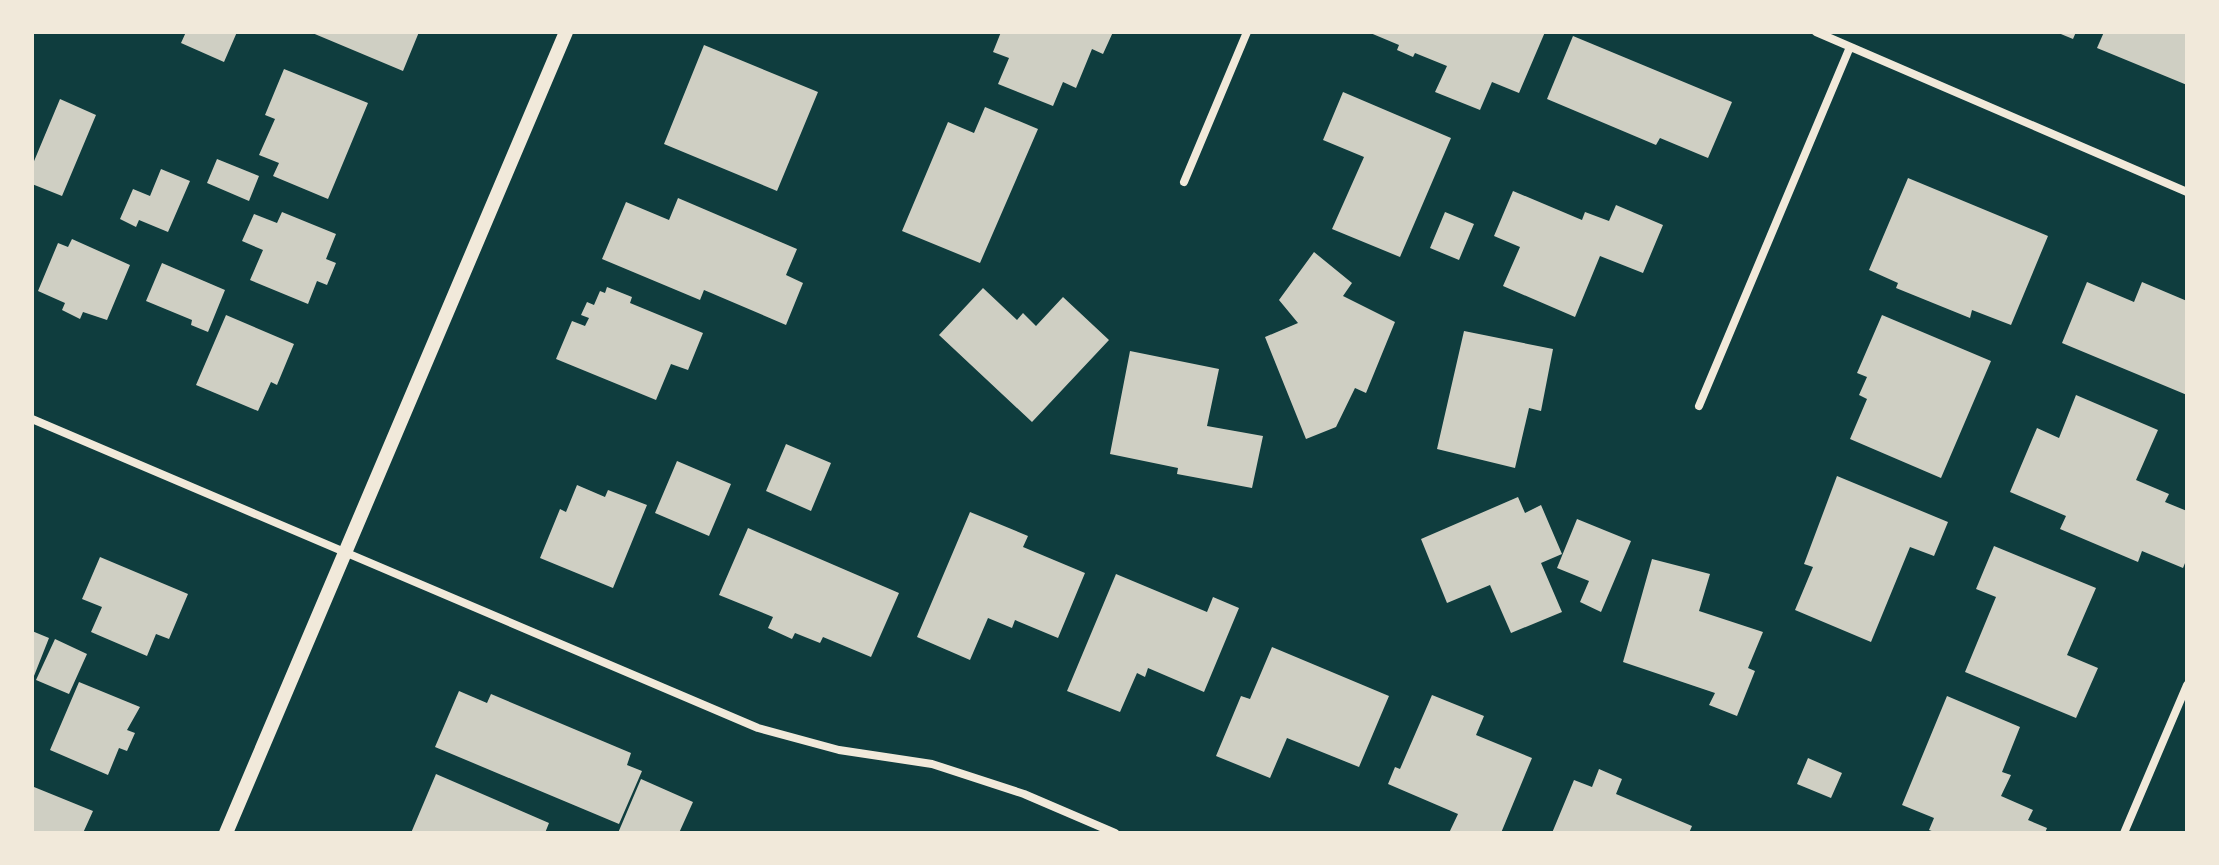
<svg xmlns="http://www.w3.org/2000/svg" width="2219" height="865" font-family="'PT Sans Narrow',sans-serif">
<rect width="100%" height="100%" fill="#0f3d3e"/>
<!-- building -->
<path fill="#cfcfc3" d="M 186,32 L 237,32 L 224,62 L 181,43 Z
M 310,32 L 419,32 L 403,71 Z
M 1001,32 L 1113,32 L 1103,54 L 1092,49 L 1076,88 L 1063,82 L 1053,106 L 998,84 L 1009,58 L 993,52 Z
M 1368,32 L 1545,32 L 1519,93 L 1492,82 L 1480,110 L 1435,92 L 1447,66 L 1415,53 L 1413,57 L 1397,50 L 1399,45 Z
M 2056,32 L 2076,32 L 2073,39 Z
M 2104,32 L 2187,32 L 2187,85 L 2097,48 Z
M 1573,36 L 1732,102 L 1708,158 L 1660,138 L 1656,145 L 1547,99 Z
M 704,45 L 818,92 L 777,191 L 664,144 Z
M 284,69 L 368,103 L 328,199 L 273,176 L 279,163 L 259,155 L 275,119 L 265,115 Z
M 1343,92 L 1451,138 L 1400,257 L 1332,229 L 1364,157 L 1323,140 Z
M 60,99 L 96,115 L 62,196 L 32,184 L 32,166 Z
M 985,107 L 1038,129 L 980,263 L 902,231 L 948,122 L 974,133 Z
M 217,159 L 259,176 L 249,201 L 207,183 Z
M 161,169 L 190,181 L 168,232 L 139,220 L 136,227 L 120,219 L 133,189 L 150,196 Z
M 1908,178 L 2048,236 L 2011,325 L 1972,310 L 1970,318 L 1896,288 L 1898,283 L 1869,270 Z
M 1513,191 L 1582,220 L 1585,212 L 1609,221 L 1616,205 L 1663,225 L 1643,273 L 1600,256 L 1575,317 L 1503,286 L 1520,247 L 1494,236 Z
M 678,198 L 797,249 L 786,275 L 803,283 L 786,325 L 704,290 L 700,300 L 602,259 L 626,202 L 669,220 Z
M 282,212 L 336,234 L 326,259 L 336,263 L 327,285 L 317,281 L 308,304 L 250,280 L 263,250 L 242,241 L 254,214 L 277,223 Z
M 1445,212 L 1474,224 L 1459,260 L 1430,248 Z
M 72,239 L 130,265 L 107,320 L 83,312 L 80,319 L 62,310 L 65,303 L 38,291 L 58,243 L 68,247 Z
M 1314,252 L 1352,283 L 1343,296 L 1395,322 L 1366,393 L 1355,388 L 1336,427 L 1306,439 L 1265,337 L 1298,323 L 1279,300 Z
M 162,263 L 225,290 L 208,332 L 191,325 L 192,320 L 146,301 Z
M 2087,282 L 2134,302 L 2142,282 L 2187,301 L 2187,395 L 2062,343 Z
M 607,287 L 632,297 L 630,303 L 703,333 L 688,370 L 671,364 L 656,400 L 556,359 L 572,321 L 585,326 L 589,318 L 581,315 L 587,302 L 594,305 L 600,291 L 605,293 Z
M 983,288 L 1017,320 L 1023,313 L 1036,326 L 1063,297 L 1109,340 L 1032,422 L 939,335 Z
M 226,315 L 294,344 L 277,385 L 271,382 L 258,411 L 196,385 Z
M 1882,315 L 1991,361 L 1941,478 L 1850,439 L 1867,399 L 1859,395 L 1867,377 L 1857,373 Z
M 1464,331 L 1553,349 L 1541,411 L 1529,408 L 1515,468 L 1437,449 Z
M 1130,351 L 1219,369 L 1207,426 L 1263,436 L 1252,488 L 1177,474 L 1178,468 L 1110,454 Z
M 2076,395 L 2158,430 L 2136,480 L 2169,494 L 2165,502 L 2187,511 L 2187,558 L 2183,568 L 2142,551 L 2138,562 L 2060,529 L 2066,516 L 2010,492 L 2037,428 L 2059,438 Z
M 786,444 L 831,463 L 811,511 L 766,491 Z
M 677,461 L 731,484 L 709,536 L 655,513 Z
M 1837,476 L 1948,522 L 1934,556 L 1910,547 L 1871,642 L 1795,610 L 1813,567 L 1804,564 Z
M 577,485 L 605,497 L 608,490 L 647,505 L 613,588 L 540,558 L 560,509 L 566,512 Z
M 1518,497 L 1525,513 L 1541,505 L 1562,554 L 1541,563 L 1562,612 L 1511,633 L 1490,585 L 1447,603 L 1421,539 Z
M 970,512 L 1028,536 L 1023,547 L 1085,573 L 1058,638 L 1015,620 L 1012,628 L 988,618 L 970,660 L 917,637 Z
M 1577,519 L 1631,541 L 1601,612 L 1580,602 L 1589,581 L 1557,568 Z
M 748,528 L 899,593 L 871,657 L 823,637 L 820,643 L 795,633 L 792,639 L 768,628 L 773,617 L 719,595 Z
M 1994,546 L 2096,588 L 2067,655 L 2098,668 L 2076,718 L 1965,672 L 1996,597 L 1976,589 Z
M 100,557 L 188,594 L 169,639 L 156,634 L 147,656 L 91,632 L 102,607 L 82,599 Z
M 1652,559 L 1710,574 L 1699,611 L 1763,632 L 1748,668 L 1755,671 L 1737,716 L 1709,705 L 1715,693 L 1623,662 Z
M 1116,574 L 1207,612 L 1213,597 L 1239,608 L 1204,692 L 1148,668 L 1145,677 L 1137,673 L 1120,712 L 1067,691 Z
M 32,631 L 49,638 L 32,681 Z
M 55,639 L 87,654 L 69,694 L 36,680 Z
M 1272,647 L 1389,696 L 1359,767 L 1287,738 L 1270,778 L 1216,756 L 1241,696 L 1250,699 Z
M 79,682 L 140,707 L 127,730 L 135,733 L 127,751 L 119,748 L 108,775 L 50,750 Z
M 459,691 L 487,703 L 491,694 L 631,753 L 627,765 L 642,771 L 619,824 L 435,747 Z
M 1432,695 L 1484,716 L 1476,735 L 1532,758 L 1501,833 L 1449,833 L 1458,814 L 1388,784 L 1395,767 L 1400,769 Z
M 1947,696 L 2020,727 L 2002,772 L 2011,775 L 2001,796 L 2033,810 L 2028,820 L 2047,828 L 2045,833 L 1937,833 L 1929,830 L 1934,818 L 1902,805 Z
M 1808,758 L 1842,773 L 1831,798 L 1797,784 Z
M 1599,769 L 1622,779 L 1616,794 L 1692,826 L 1689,833 L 1552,833 L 1574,780 L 1592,787 Z
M 436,774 L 549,823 L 545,833 L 411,833 Z
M 641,779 L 693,802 L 679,833 L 618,833 Z
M 34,787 L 93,811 L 83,833 L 32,833 Z"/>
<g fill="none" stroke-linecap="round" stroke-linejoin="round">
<!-- minor -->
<path stroke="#f1e9da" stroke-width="8" d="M 1816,32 L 2187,192
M 1184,182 L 1247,32
M 1699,406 L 1850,47
M 32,419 L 758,728 L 839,750 L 932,764 L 1024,794 L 1115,833
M 2124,833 L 2187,685"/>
<!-- tertiary -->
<path stroke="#f1e9da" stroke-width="14" d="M 226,833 L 566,32"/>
</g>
<!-- border -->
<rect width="2219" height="865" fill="none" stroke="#f1e9da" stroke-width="68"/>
</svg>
